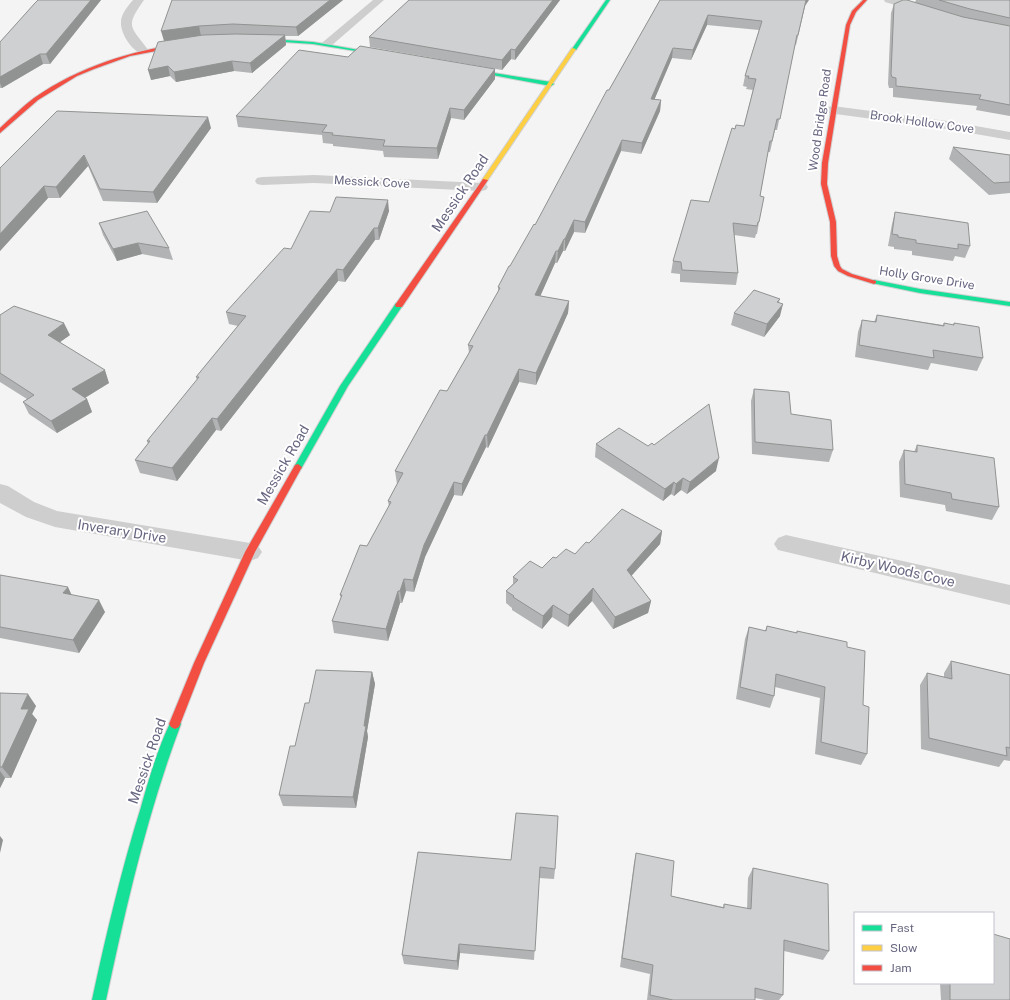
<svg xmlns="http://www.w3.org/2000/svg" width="1010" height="1000" font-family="'Public Sans',sans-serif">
<rect width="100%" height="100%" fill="#f3f4f3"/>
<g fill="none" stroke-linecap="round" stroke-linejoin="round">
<!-- fast casing -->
<g stroke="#d0d0d2" stroke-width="2">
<path id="fast" d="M 606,0 L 610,0 L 576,50 L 572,50 L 572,49 Z
M 256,38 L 313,42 L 388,55 L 386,56 L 313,44 L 254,40 L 254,39 Z
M 463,68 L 551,82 L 554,84 L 551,86 L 465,70 L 463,69 Z
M 874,280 L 920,289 L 1010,302 L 1010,306 L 920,293 L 872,283 L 872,281 Z
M 396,303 L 399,303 L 403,305 L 348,386 L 301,469 L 295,469 L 294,467 L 340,386 Z
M 175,719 L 179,721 L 181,724 C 147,814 126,906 106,1000 L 92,1000 C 106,935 121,871 141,807 C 149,778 158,748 171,721 Z"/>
</g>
<!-- slow casing -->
<g stroke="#d0d0d2" stroke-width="2">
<path id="slow" d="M 572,48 L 576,49 L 487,181 L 483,181 L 482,180 Z"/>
</g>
<!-- jam casing -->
<g stroke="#d0d0d2" stroke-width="2">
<path id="jam" d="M 863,0 L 867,0 L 856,12 L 850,25 L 828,163 L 827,184 L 836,222 L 837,256 L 840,266 L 842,269 L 852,274 L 876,281 L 876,283 L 874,284 L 848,276 L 838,271 L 834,266 L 831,256 L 830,222 L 821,184 L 822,163 L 846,25 L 852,11 Z
M 185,43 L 187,44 L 187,45 L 130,56 L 94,69 L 77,76 L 38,100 L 0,133 L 0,128 C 11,118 22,107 34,98 C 80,66 131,51 185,43 Z
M 483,179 L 488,180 L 402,307 L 396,307 L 395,305 Z
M 298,464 L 302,467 L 255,552 L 204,663 L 179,727 L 175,729 L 171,727 L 169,724 L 194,663 L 245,552 L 295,465 Z"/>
</g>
<!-- street -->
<path fill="#cececf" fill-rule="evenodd" d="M 133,0 L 144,0 C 124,28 131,26 149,51 L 147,53 C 135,57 120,34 121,22 C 121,14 128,6 133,0 Z
M 373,0 L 384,0 L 331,46 L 323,46 L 321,44 L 323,42 Z
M 884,0 L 900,0 L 930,9 L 931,11 L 926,14 L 885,2 Z
M 833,106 L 947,121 L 1010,132 L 1010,140 L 947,129 L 828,113 L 826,110 L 828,107 Z
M 314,175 L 481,183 L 486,184 L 488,187 L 486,190 L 481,191 L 314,183 L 262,185 L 257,184 L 255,181 L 257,178 L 262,177 Z
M 0,484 L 8,486 L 34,502 L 57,511 L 250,543 L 258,546 L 262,552 L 258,558 L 250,561 L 55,527 L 26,517 L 0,503 Z
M 786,535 L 1010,585 L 1010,605 L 778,550 L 774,544 L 778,538 Z"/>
<!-- fast -->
<use href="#fast" fill="#16e098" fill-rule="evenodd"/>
<!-- slow -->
<use href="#slow" fill="#ffcf43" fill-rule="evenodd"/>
<!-- jam -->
<use href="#jam" fill="#f24e42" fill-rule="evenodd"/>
</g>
<!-- wall -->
<path fill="#b2b3b4" d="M 38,0 L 101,0 L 50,64 L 43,64 L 2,88 L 0,88 L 0,42 Z
M 172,0 L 343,0 L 298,36 L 285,36 L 286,45 L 252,73 L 234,71 L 176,82 L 170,76 L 151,80 L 164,41 Z
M 409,0 L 560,0 L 515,60 L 511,59 L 502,70 L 370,47 L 369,37 Z
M 660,0 L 805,6 L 796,45 L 795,45 L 777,130 L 775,130 L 770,152 L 768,152 L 760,196 L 759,222 L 757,234 L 756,234 L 755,238 L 734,235 L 738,273 L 736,285 L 680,282 L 680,274 L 671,273 L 673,261 L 709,202 L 735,129 L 744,126 L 753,90 L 746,89 L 747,87 L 743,86 L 745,76 L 759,30 L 707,25 L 691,60 L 672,58 L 654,100 L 661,100 L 660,111 L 641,154 L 621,151 L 585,233 L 574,232 L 565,251 L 563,251 L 557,263 L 555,263 L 540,296 L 569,301 L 568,313 L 536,385 L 519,382 L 488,448 L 486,447 L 462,496 L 454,495 L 425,557 L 414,592 L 406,591 L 402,603 L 400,603 L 388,641 L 334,633 L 332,621 L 341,598 L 340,595 L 389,507 L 388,501 L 397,484 L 395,471 L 447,391 L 469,353 L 468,345 L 498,292 L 498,287 L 535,225 L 609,90 Z
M 916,0 L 1010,0 L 1010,116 L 976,110 L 977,106 L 893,97 L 893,88 L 889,88 L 888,84 L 891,13 L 894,4 L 915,2 Z
M 348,57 L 495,69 L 495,79 L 464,120 L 451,118 L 438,159 L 384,157 L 383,151 L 333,146 L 333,144 L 323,143 L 322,135 L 238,127 L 236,116 Z
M 211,128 L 157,203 L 103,201 L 88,166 L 60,198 L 48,198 L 0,251 L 0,168 Z
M 953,147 L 1010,155 L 1010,193 L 989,195 L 949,159 Z
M 389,211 L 379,240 L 375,240 L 345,282 L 338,281 L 221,431 L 216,430 L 177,481 L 140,473 L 135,460 L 148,444 L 147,441 L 197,380 L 196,377 L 238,326 L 229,324 L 226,312 L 330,212 Z
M 895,212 L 970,246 L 965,258 L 955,256 L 953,261 L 912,255 L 912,251 L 894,249 L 894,247 L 888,246 L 892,224 Z
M 99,223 L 169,248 L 173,260 L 142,254 L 117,261 L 103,235 Z
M 780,299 L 779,302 L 780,316 L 764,337 L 731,325 L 734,313 Z
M 0,315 L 70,335 L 60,342 L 109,383 L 85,398 L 87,399 L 92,412 L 57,433 L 29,414 L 23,402 L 27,399 L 0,382 Z
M 877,315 L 943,325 L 944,323 L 953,325 L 954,323 L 983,358 L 977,371 L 931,363 L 928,370 L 855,357 L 858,332 L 862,320 L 874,322 Z
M 754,389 L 791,414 L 833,450 L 829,462 L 752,454 L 751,401 Z
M 596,444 L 648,446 L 654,445 L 716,471 L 687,494 L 681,490 L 674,496 L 671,494 L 663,501 L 595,457 Z
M 917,445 L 999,507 L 992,520 L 946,511 L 945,505 L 900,497 L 899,462 L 904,450 L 914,452 Z
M 662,531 L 660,544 L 631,576 L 651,601 L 648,613 L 613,629 L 592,601 L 568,627 L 552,617 L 542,629 L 512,610 L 512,608 L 506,603 L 506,591 L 513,584 L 513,577 L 542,568 L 556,558 L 575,554 L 589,543 Z
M 0,575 L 72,595 L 105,612 L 79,653 L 0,638 Z
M 767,626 L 796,633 L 797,631 L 847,647 L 863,705 L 867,754 L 861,765 L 815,754 L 820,698 L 775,687 L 774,696 L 770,708 L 736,699 L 745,639 L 749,627 L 765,631 Z
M 951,661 L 1010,675 L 1010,761 L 1004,760 L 999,767 L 921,749 L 920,685 L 927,673 L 944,677 L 944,673 Z
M 372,672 L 375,684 L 367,731 L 368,737 L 356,808 L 283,806 L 279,795 L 309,703 Z
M 0,693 L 36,706 L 32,714 L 37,720 L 11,778 L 5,778 L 0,788 Z
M 418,852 L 555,869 L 554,879 L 539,878 L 534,960 L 460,953 L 458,970 L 404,964 L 402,955 Z
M 636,853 L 671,896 L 723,907 L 724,904 L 747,909 L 748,878 L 753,868 L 829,951 L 823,960 L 784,951 L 783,995 L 779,1000 L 765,1000 L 755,998 L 755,1000 L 647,1000 L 650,974 L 620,967 L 634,863 Z
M 940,983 L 993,983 L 1010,1000 L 941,1000 Z"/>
<!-- shaded-wall -->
<path fill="#919292" d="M 91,0 L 101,0 L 50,64 L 46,54 Z
M 330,0 L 343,0 L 298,36 L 296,27 Z
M 553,0 L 560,0 L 515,60 L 515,50 Z
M 806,0 L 809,0 L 805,6 L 796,45 Z
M 708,15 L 707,25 L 691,60 L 693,50 Z
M 199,26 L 201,36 L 164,41 L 161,31 Z
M 285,35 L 286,45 L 252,73 L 250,63 Z
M 673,48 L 672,58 L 650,110 L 651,99 Z
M 511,49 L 511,59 L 502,70 L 502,60 Z
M 40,54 L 43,64 L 2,88 L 0,83 L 0,77 Z
M 232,61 L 234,71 L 176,82 L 174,72 Z
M 168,66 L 170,76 L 151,80 L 148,70 Z
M 495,69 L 495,79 L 464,120 L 464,110 Z
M 661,100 L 660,111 L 641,154 L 642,143 Z
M 450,108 L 451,118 L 438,159 L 437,148 Z
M 208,117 L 211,128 L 157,203 L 153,192 Z
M 622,140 L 621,151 L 585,233 L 585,222 Z
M 84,155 L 88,166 L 60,198 L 56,187 Z
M 44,186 L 48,198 L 0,251 L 0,234 Z
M 388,200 L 389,211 L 379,240 L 378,228 Z
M 574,220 L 574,232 L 565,251 L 565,239 Z
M 374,228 L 375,240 L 345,282 L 343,270 Z
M 564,239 L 563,251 L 557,263 L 558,251 Z
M 138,243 L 142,254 L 117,261 L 113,249 Z
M 556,251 L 555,263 L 535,308 L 535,295 Z
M 337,269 L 338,281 L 221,431 L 217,419 Z
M 569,301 L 568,313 L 536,385 L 536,373 Z
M 783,304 L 780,316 L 764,337 L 767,324 Z
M 64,323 L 70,335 L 53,347 L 48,335 Z
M 519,369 L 519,382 L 488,448 L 487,435 Z
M 105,370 L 109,383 L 78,402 L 72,389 Z
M 87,399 L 92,412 L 57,433 L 51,421 Z
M 212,418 L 216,430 L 177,481 L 172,468 Z
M 485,435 L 486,447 L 462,496 L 462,484 Z
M 719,458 L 716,471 L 687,494 L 690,482 Z
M 683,478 L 681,490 L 674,496 L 676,484 Z
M 454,482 L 454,495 L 425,557 L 414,592 L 413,580 L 424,545 Z
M 674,482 L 671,494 L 663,501 L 665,489 Z
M 662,531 L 660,544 L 625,583 L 627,570 Z
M 404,579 L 406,591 L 402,603 L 400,591 Z
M 68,587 L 74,600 L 63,593 Z
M 593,588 L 592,601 L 568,627 L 569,615 Z
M 398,591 L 400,603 L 388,641 L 386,629 Z
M 99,600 L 105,612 L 79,653 L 73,640 Z
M 651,601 L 648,613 L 613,629 L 615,617 Z
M 553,605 L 552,617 L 542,629 L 543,616 Z
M 372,672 L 375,684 L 367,731 L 368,737 L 356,808 L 353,797 L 364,726 Z
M 28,694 L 36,706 L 32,714 L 37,720 L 11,778 L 2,767 L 21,709 Z
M 0,771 L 5,778 L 0,788 Z
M 0,836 L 3,840 L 0,853 Z
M 459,944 L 460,953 L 458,970 L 457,961 Z"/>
<!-- building -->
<path fill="#cfd0d1" stroke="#919292" d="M 38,0 L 91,0 L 46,54 L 40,54 L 0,77 L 0,42 L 35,3 Z
M 172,0 L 330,0 L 296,27 L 233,24 L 199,26 L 161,31 Z
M 409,0 L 553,0 L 515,50 L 511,49 L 502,60 L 369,37 Z
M 660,0 L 806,0 L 798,35 L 797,35 L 780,119 L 777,119 L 772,141 L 770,141 L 760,196 L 764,197 L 759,222 L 758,222 L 757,226 L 733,223 L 738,273 L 682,270 L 681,262 L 673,261 L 691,200 L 709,202 L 732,128 L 735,129 L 736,125 L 744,126 L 756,79 L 748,78 L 749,76 L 745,76 L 762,21 L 708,15 L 693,50 L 673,48 L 651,99 L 661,100 L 642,143 L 622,140 L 585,222 L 574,220 L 565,239 L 564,239 L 558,251 L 556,251 L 535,295 L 569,301 L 536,373 L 519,369 L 487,435 L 485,435 L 462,484 L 454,482 L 424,545 L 413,580 L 404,579 L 400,591 L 398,591 L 386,629 L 332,621 L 342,595 L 340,595 L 360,545 L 367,546 L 391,502 L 388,501 L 403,473 L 395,471 L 440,390 L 447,391 L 473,346 L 468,345 L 500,288 L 498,287 L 509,266 L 510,266 L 534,224 L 535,225 L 607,90 L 609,90 Z
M 903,0 L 907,0 L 963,17 L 1010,26 L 1010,105 L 979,99 L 981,95 L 896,86 L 896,78 L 892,77 L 891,74 L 894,4 Z
M 939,0 L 1010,0 L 1010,18 L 970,9 Z
M 235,34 L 285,35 L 250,63 L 232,61 L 174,72 L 168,66 L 148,70 L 158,42 L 203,35 Z
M 360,46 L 495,69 L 464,110 L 450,108 L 437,148 L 383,146 L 385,140 L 332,135 L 333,133 L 322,132 L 327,125 L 236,116 L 299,50 L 348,57 Z
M 57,111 L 208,117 L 153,192 L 100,189 L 84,155 L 56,187 L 44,186 L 0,234 L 0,168 Z
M 953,147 L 1010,155 L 1010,182 L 994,183 Z
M 336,197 L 388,200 L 378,228 L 374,228 L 343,270 L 337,269 L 217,419 L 212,418 L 172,468 L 135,460 L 150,441 L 147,441 L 199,377 L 196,377 L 246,316 L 226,312 L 284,248 L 291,249 L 310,211 L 330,212 Z
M 147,211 L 169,248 L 138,243 L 113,249 L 99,223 Z
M 895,212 L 968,223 L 970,246 L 958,244 L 958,249 L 916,243 L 916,240 L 898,237 L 898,235 L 892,234 Z
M 754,290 L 780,299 L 777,302 L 783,304 L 767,324 L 734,313 Z
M 14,306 L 64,323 L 48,335 L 105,370 L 72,389 L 87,399 L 51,421 L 23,402 L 34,395 L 0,373 L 0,315 Z
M 877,315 L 944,326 L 944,323 L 954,325 L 954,323 L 979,327 L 983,358 L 933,350 L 934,358 L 859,345 L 862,320 L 876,322 Z
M 754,389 L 789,392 L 791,414 L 831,420 L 833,450 L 755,442 Z
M 709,404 L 719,458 L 690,482 L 683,478 L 676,484 L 674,482 L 665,489 L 596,444 L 619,428 L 648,446 L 652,443 L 654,445 Z
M 917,445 L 994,458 L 999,507 L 952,499 L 951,493 L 905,484 L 904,450 L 917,452 Z
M 622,509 L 662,531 L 627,570 L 651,601 L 615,617 L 593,588 L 569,615 L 553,605 L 543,616 L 513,597 L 514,596 L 506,591 L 518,580 L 513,577 L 530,561 L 542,568 L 553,557 L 556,558 L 566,549 L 575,554 L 586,542 L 589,543 Z
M 0,575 L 68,587 L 63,593 L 99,600 L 73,640 L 0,627 Z
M 767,626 L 797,633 L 797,631 L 847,642 L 847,647 L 865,651 L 863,705 L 869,707 L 867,754 L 821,742 L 825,687 L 776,674 L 774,696 L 740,687 L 749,627 L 766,631 Z
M 951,661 L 1010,675 L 1010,748 L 1006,747 L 1007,756 L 929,738 L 927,673 L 952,679 Z
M 316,670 L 372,672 L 364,726 L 366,726 L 353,797 L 279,795 L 290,746 L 295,746 L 305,703 L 309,703 Z
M 0,693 L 28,694 L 21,709 L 29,709 L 2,767 L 0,767 Z
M 516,813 L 558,816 L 555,869 L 540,867 L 535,951 L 459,944 L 457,961 L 402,955 L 418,852 L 511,860 Z
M 636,853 L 674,861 L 671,896 L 724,908 L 724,904 L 751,909 L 753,868 L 828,884 L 829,951 L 784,940 L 783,995 L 755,988 L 755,1000 L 673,1000 L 650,995 L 653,965 L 622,958 Z
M 993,934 L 1010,939 L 1010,1000 L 950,1000 L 950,983 L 993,983 Z"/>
<g text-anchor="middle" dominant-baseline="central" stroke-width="4" stroke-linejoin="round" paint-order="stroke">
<!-- far-street labels -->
<g font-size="12" fill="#676681" stroke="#fff">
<text transform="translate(820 120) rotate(-82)">Wood Bridge Road</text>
<text transform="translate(922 122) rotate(8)">Brook Hollow Cove</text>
<text transform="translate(372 182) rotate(3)">Messick Cove</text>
<text transform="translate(927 278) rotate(9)">Holly Grove Drive</text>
</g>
<!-- street labels -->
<g font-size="14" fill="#676681" stroke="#fff">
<text transform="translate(460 193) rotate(-56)">Messick Road</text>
<text transform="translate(283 465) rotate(-60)">Messick Road</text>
<text transform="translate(122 531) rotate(9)">Inverary Drive</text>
<text transform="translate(898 569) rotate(13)">Kirby Woods Cove</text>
<text transform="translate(147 761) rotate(-71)">Messick Road</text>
</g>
</g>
<!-- legend -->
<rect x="854" y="912" width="140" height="72" fill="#ffffff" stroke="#c2c2cd"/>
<rect x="862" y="925" width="20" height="6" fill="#16e098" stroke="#c2c2cd"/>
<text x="890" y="932" font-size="12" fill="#676681">Fast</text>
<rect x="862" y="945" width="20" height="6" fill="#ffcf43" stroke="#c2c2cd"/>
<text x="890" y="952" font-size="12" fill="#676681">Slow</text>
<rect x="862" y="965" width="20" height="6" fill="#f24e42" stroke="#c2c2cd"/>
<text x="890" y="972" font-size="12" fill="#676681">Jam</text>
</svg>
